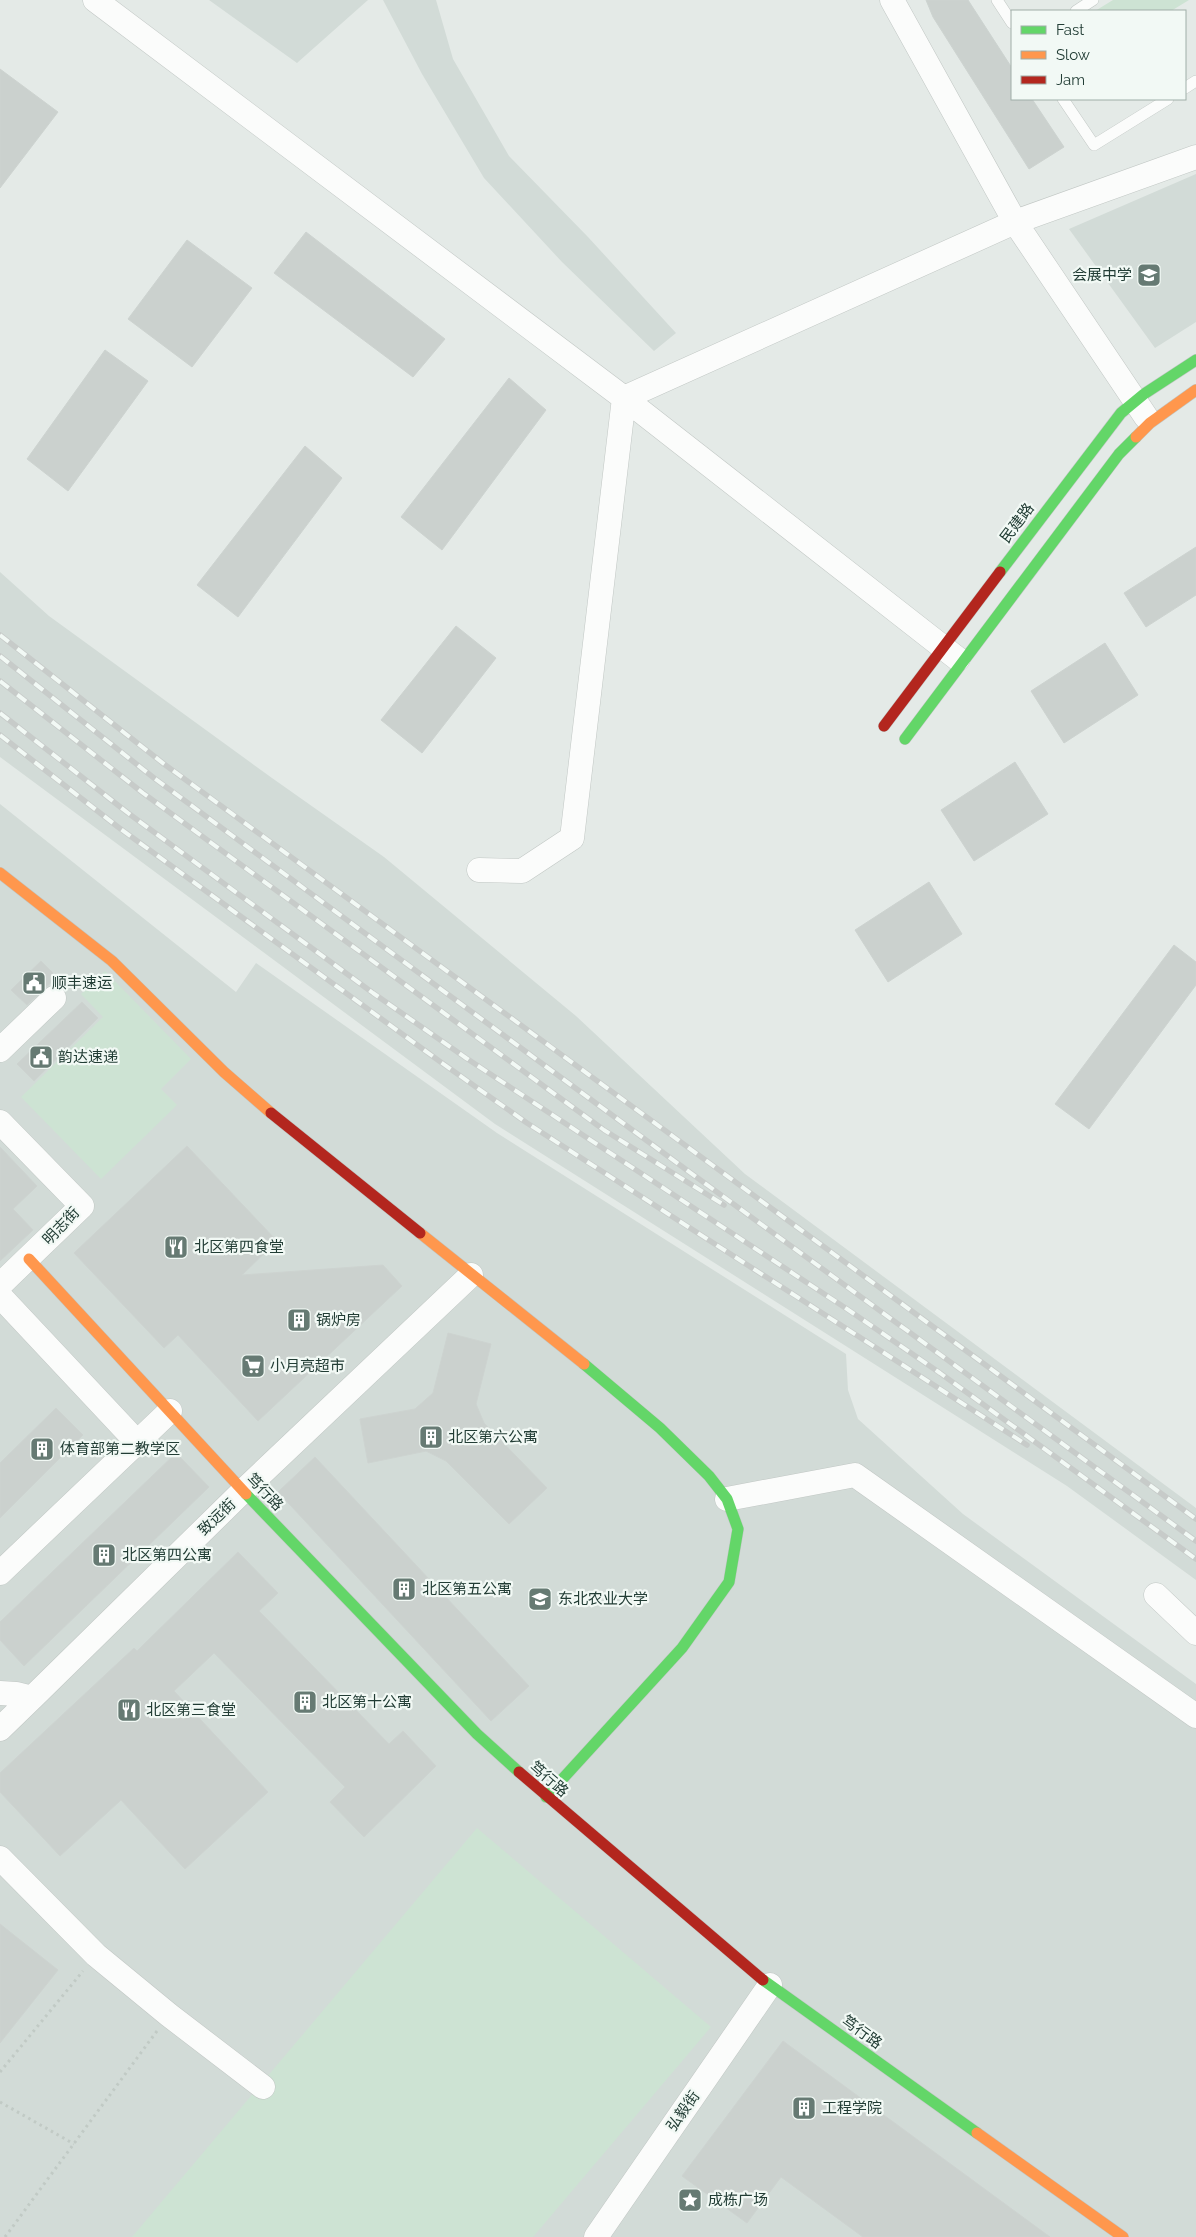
<svg xmlns="http://www.w3.org/2000/svg" width="1196" height="2237" font-family="Raleway,'Noto Sans SC',sans-serif">
<rect width="100%" height="100%" fill="#e4eae7"/>
<!-- built -->
<path fill="#d2dbd7" d="M 209,0 L 368,0 L 297,63 Z
M 383,0 L 436,0 L 453,59 L 509,156 L 588,237 L 676,333 L 654,351 L 562,262 L 484,178 L 422,74 Z
M 1196,174 L 1196,322 L 1155,348 L 1069,229 Z
M 0,572 L 49,616 L 272,778 L 384,857 L 576,1016 L 745,1174 L 1196,1508 L 1196,1580 L 1067,1486 L 495,1124 L 0,757 Z
M 0,804 L 236,992 L 256,963 L 497,1133 L 846,1354 L 848,1390 L 858,1419 L 963,1514 L 1196,1684 L 1196,2237 L 0,2237 Z"/>
<!-- green -->
<path fill="#cde3d3" d="M 1113,0 L 1189,0 L 1171,11 L 1095,11 Z
M 105,971 L 191,1059 L 161,1089 L 177,1105 L 101,1179 L 21,1097 L 103,1017 L 81,994 Z
M 477,1828 L 711,2027 L 533,2237 L 132,2237 Z"/>
<!-- building -->
<path fill="#cbd1ce" stroke="#cdd3d0" d="M 926,0 L 968,0 L 1012,68 L 1012,99 L 1032,99 L 1064,147 L 1029,169 L 933,17 Z
M 0,69 L 58,112 L 0,188 Z
M 306,232 L 445,339 L 413,377 L 274,273 Z
M 187,240 L 252,288 L 192,367 L 128,319 Z
M 105,350 L 148,381 L 68,491 L 27,459 Z
M 509,378 L 546,410 L 442,550 L 401,517 Z
M 305,446 L 342,478 L 238,617 L 197,585 Z
M 1196,547 L 1196,595 L 1146,627 L 1124,593 Z
M 456,626 L 496,658 L 422,753 L 381,720 Z
M 1105,643 L 1138,695 L 1064,743 L 1031,691 Z
M 1015,762 L 1048,814 L 974,861 L 941,810 Z
M 929,882 L 962,934 L 888,982 L 855,930 Z
M 1174,945 L 1196,962 L 1196,985 L 1089,1129 L 1055,1104 Z
M 41,961 L 57,977 L 27,1005 L 11,990 Z
M 82,1002 L 98,1018 L 34,1081 L 17,1064 Z
M 187,1146 L 277,1241 L 242,1275 L 383,1265 L 402,1286 L 258,1421 L 178,1335 L 164,1348 L 74,1253 Z
M 0,1147 L 37,1186 L 13,1209 L 33,1230 L 0,1261 Z
M 448,1333 L 491,1344 L 476,1404 L 484,1423 L 547,1488 L 509,1524 L 446,1461 L 426,1451 L 368,1463 L 360,1419 L 415,1409 L 433,1393 Z
M 56,1408 L 83,1435 L 0,1518 L 0,1463 Z
M 176,1453 L 209,1487 L 24,1666 L 0,1640 L 0,1622 Z
M 315,1457 L 529,1686 L 491,1721 L 278,1492 Z
M 238,1552 L 278,1593 L 259,1611 L 389,1744 L 403,1731 L 436,1766 L 364,1837 L 330,1802 L 345,1787 L 214,1653 L 174,1691 L 268,1792 L 185,1869 L 121,1800 L 60,1856 L 0,1792 L 0,1773 L 134,1648 L 137,1651 Z
M 0,1924 L 58,1970 L 0,2043 Z
M 783,2041 L 1050,2237 L 863,2237 L 781,2177 L 747,2223 L 682,2176 Z"/>
<g fill="none" stroke-linecap="round" stroke-linejoin="round">
<!-- lane casing -->
<g stroke="#c1c7c4" stroke-width="12">
<path id="lane" d="M 997,0 L 1012,23
M 1076,11 L 1093,0
M 1185,88 L 1196,81
M 1063,99 L 1094,145 L 1168,99"/>
</g>
<!-- street casing -->
<g stroke="#c1c7c4" stroke-width="25">
<path id="street" d="M 95,0 L 624,398 L 958,659
M 892,0 L 1015,222 L 1146,417
M 479,870 L 522,871 L 572,838 L 624,398 L 1015,222 L 1196,157
M 0,1050 L 54,998
M 0,1122 L 82,1206 L 0,1285
M 0,1296 L 136,1441
M 727,1499 L 855,1475 L 1196,1716
M 0,1573 L 170,1411
M 1156,1595 L 1196,1633
M 0,1693 L 16,1694 L 32,1698 L 243,1491 L 471,1275
M 0,1729 L 32,1698
M 0,1858 L 96,1955 L 169,2015 L 263,2087
M 596,2237 L 770,1985"/>
</g>
<!-- fast casing -->
<g stroke="#c0c7c4" stroke-width="12">
<path id="fast" d="M 1000,572 L 1121,413 L 1144,394 L 1196,360
M 905,739 L 1119,454 L 1136,437
M 246,1494 L 477,1734 L 519,1772
M 546,1797 L 682,1648 L 729,1582 L 738,1529 L 727,1499 L 709,1476 L 660,1428 L 584,1364
M 763,1980 L 977,2133"/>
</g>
<!-- slow casing -->
<g stroke="#c0c7c4" stroke-width="12">
<path id="slow" d="M 1136,437 L 1150,423 L 1196,390
M 0,873 L 112,961 L 224,1072 L 271,1113
M 420,1233 L 584,1364
M 29,1259 L 246,1494
M 977,2133 L 1123,2237"/>
</g>
<!-- jam casing -->
<g stroke="#c0c7c4" stroke-width="12">
<path id="jam" d="M 884,726 L 1000,572
M 271,1113 L 420,1233
M 519,1772 L 763,1980"/>
</g>
<!-- path -->
<path stroke="#c1cac5" stroke-width="3" stroke-dasharray="2.5 4" stroke-linecap="butt" d="M 72,987 L 92,974
M 0,2072 L 83,1971
M 0,2102 L 74,2144
M 5,2237 L 157,2031"/>
<!-- lane -->
<use href="#lane" stroke="#fbfcfb" stroke-width="11"/>
<!-- street -->
<use href="#street" stroke="#fbfcfb" stroke-width="24"/>
<!-- fast -->
<use href="#fast" stroke="#63d668" stroke-width="11"/>
<!-- slow -->
<use href="#slow" stroke="#ff974d" stroke-width="11"/>
<!-- jam -->
<use href="#jam" stroke="#b3261e" stroke-width="11"/>
<!-- rail casing -->
<g stroke="#c7cbc9" stroke-width="5.5">
<path id="rail" d="M 0,635 L 164,764 L 1196,1519
M 0,656 L 154,778 L 684,1168 L 1196,1541
M 0,681 L 143,793 L 545,1087 L 604,1130 L 724,1205
M 0,713 L 128,813 L 373,993 L 466,1058 L 847,1309 L 940,1373 L 1196,1559
M 0,735 L 118,827 L 442,1063 L 527,1123 L 1027,1445"/>
</g>
<!-- rail -->
<use href="#rail" stroke="#f2f9f5" stroke-width="4" stroke-dasharray="11" stroke-linecap="butt"/>
</g>
<!-- icons -->
<defs>
<g id="school-square" transform="scale(1.25)"><rect x="-9" y="-9" width="18" height="18" rx="4" fill="#667a73" stroke="#f2f9f5"/><path d="M0-5L7-2L0 1L-7-2ZM-4 1L0 2.5L4 1V4Q0 6-4 4Z" fill="#fff"/></g>
<g id="civic-square" transform="scale(1.25)"><rect x="-9" y="-9" width="18" height="18" rx="4" fill="#667a73" stroke="#f2f9f5"/><path d="M-.6-6.5H3V-4.5H.6V-3L4-1V1h2V6H-6V1h2V-1L-.6-3ZM-1.2 2.5V6h2.4V2.5Z" fill="#fff"/></g>
<g id="restaurant-square" transform="scale(1.25)"><rect x="-9" y="-9" width="18" height="18" rx="4" fill="#667a73" stroke="#f2f9f5"/><path d="M-5-6h1v4h1v-4h1v4h1v-4h1v5L-1.5 .5V6h-2V.5L-5-1ZM5-6V6H3V1.5H1.5Q1.5-4 5-6Z" fill="#fff"/></g>
<g id="building-square" transform="scale(1.25)"><rect x="-9" y="-9" width="18" height="18" rx="4" fill="#667a73" stroke="#f2f9f5"/><path d="M-4-6H4V6H1V3H-1V6H-4ZM-2.5-4.3h1.7v1.8h-1.7ZM.8-4.3h1.7v1.8H.8ZM-2.5-1h1.7V.8h-1.7ZM.8-1h1.7V.8H.8Z" fill="#fff"/></g>
<g id="supermarket-square" transform="scale(1.25)"><rect x="-9" y="-9" width="18" height="18" rx="4" fill="#667a73" stroke="#f2f9f5"/><path d="M-6-5.5h2.5l.6 2H6L4.5 2H-2.5L-4.4-4H-6ZM-1.5 3.2a1.3 1.3 0 1 0 .1 0ZM3 3.2a1.3 1.3 0 1 0 .1 0Z" fill="#fff"/></g>
<g id="university-square" transform="scale(1.25)"><rect x="-9" y="-9" width="18" height="18" rx="4" fill="#667a73" stroke="#f2f9f5"/><path d="M0-5L7-2L0 1L-7-2ZM-4 1L0 2.5L4 1V4Q0 6-4 4Z" fill="#fff"/></g>
<g id="sight-square" transform="scale(1.25)"><rect x="-9" y="-9" width="18" height="18" rx="4" fill="#667a73" stroke="#f2f9f5"/><path d="M0-6L1.8-2.2L6-1.7L2.9 1.2L3.7 5.4L0 3.3L-3.7 5.4L-2.9 1.2L-6-1.7L-1.8-2.2Z" fill="#fff"/></g>
</defs>
<g fill-rule="evenodd">
<use href="#school-square" x="1149" y="275"/>
<use href="#civic-square" x="34" y="983"/>
<use href="#civic-square" x="41" y="1057"/>
<use href="#restaurant-square" x="176" y="1247"/>
<use href="#building-square" x="299" y="1320"/>
<use href="#supermarket-square" x="253" y="1366"/>
<use href="#building-square" x="431" y="1437"/>
<use href="#building-square" x="42" y="1449"/>
<use href="#building-square" x="104" y="1555"/>
<use href="#building-square" x="404" y="1589"/>
<use href="#university-square" x="540" y="1599"/>
<use href="#building-square" x="305" y="1702"/>
<use href="#restaurant-square" x="129" y="1710"/>
<use href="#building-square" x="804" y="2108"/>
<use href="#sight-square" x="690" y="2200"/>
</g>
<g text-anchor="middle" dominant-baseline="central" stroke-width="4.5" stroke-linejoin="round" paint-order="stroke">
<!-- poi labels -->
<g font-size="15" fill="#223d35" stroke="#f2f9f5" text-anchor="start">
<text x="1132" y="275" text-anchor="end">会展中学</text>
<text x="52" y="983">顺丰速运</text>
<text x="58" y="1057">韵达速递</text>
<text x="194" y="1247">北区第四食堂</text>
<text x="316" y="1320">锅炉房</text>
<text x="270" y="1366">小月亮超市</text>
<text x="448" y="1437">北区第六公寓</text>
<text x="60" y="1449">体育部第二教学区</text>
<text x="122" y="1555">北区第四公寓</text>
<text x="422" y="1589">北区第五公寓</text>
<text x="558" y="1599">东北农业大学</text>
<text x="322" y="1702">北区第十公寓</text>
<text x="146" y="1710">北区第三食堂</text>
<text x="822" y="2108">工程学院</text>
<text x="708" y="2200">成栋广场</text>
</g>
<!-- street labels -->
<g font-size="15" fill="#223d35" stroke="#f2f9f5">
<text transform="translate(1017 523) rotate(-53)">民建路</text>
<text transform="translate(61 1226) rotate(-46)">明志街</text>
<text transform="translate(265 1492) rotate(46)">笃行路</text>
<text transform="translate(217 1517) rotate(-44)">致远街</text>
<text transform="translate(549 1779) rotate(41)">笃行路</text>
<text transform="translate(862 2032) rotate(36)">笃行路</text>
<text transform="translate(683 2111) rotate(-55)">弘毅街</text>
</g>
</g>
<!-- legend -->
<rect x="1011" y="10" width="175" height="90" fill="#f2f9f5" stroke="#9faea8"/>
<rect x="1021" y="26" width="25" height="8" fill="#63d668" stroke="#9faea8"/>
<text x="1056" y="35" font-size="15" fill="#223d35">Fast</text>
<rect x="1021" y="51" width="25" height="8" fill="#ff974d" stroke="#9faea8"/>
<text x="1056" y="60" font-size="15" fill="#223d35">Slow</text>
<rect x="1021" y="76" width="25" height="8" fill="#b3261e" stroke="#9faea8"/>
<text x="1056" y="85" font-size="15" fill="#223d35">Jam</text>
</svg>
